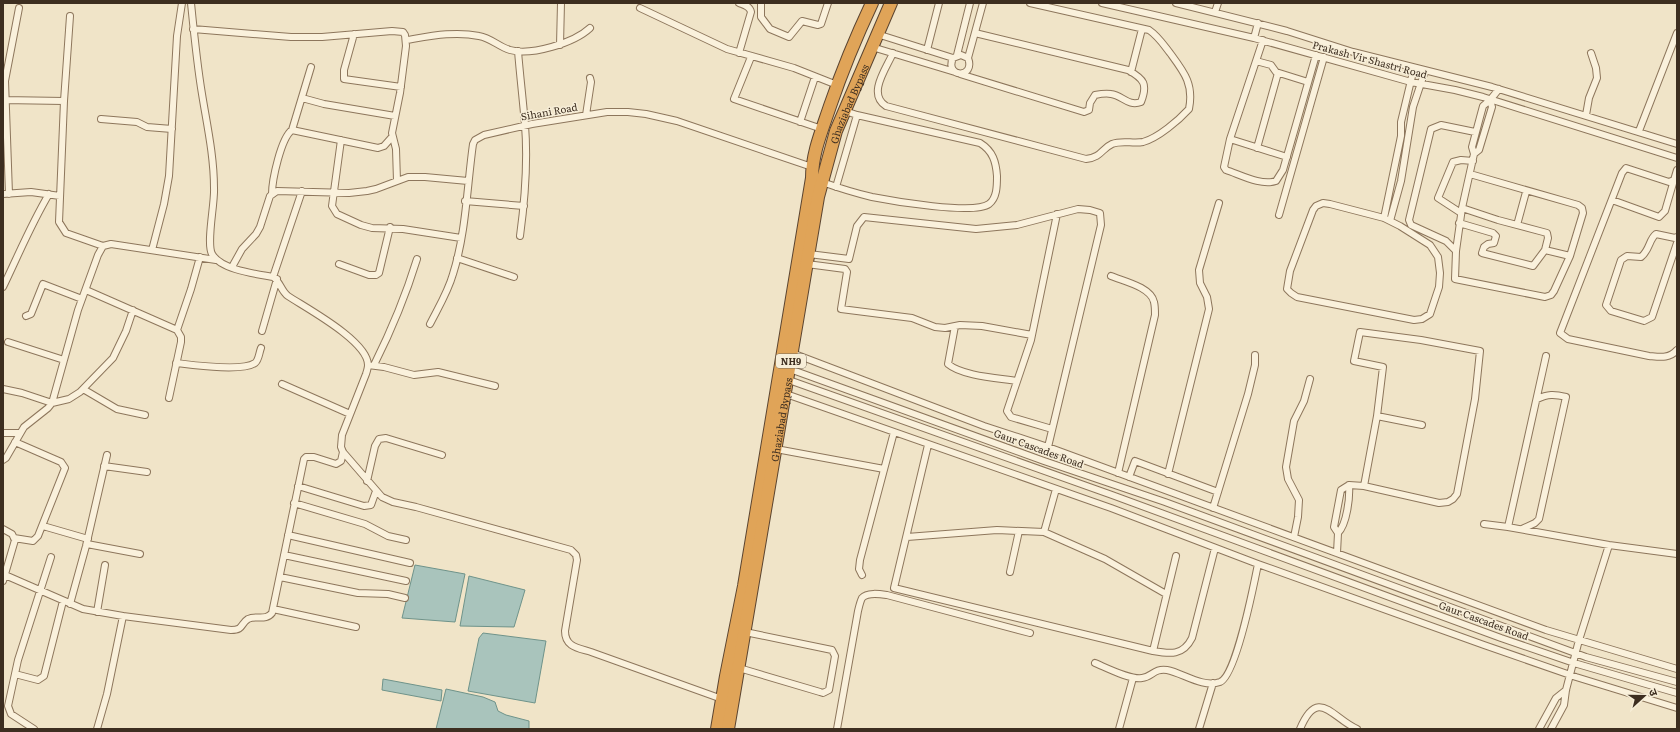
<svg xmlns="http://www.w3.org/2000/svg" width="1680" height="732" font-family="Literata,'Noto Sans Devanagari',serif">
<rect width="100%" height="100%" fill="#f0e4c8"/>
<!-- water -->
<path fill="#a9c4bc" stroke="#6f938a" d="M 415,565 L 465,574 L 455,622 L 402,618 Z
M 469,576 L 525,590 L 514,627 L 460,626 Z
M 483,633 L 546,641 L 535,703 L 468,691 L 479,638 Z
M 383,679 L 442,690 L 441,701 L 382,690 Z
M 446,689 L 483,697 L 495,702 L 498,711 L 506,715 L 529,721 L 529,729 L 436,729 Z"/>
<g fill="none" stroke-linecap="round" stroke-linejoin="round">
<!-- street casing -->
<g stroke="#8d765c" stroke-width="8">
<path id="street" d="M 191,3 C 194,33 197,64 202,94 C 207,125 214,156 214,188 C 215,203 206,243 212,254 C 221,270 257,274 273,277 C 280,281 281,291 288,296 C 306,308 368,341 368,365 C 368,368 367,371 366,374 L 342,435 L 341,447 L 343,452 L 382,497 L 393,502 L 416,507 L 571,550 L 576,555 L 577,560 L 565,631 C 565,647 578,648 591,652 L 722,699
M 739,3 C 744,5 750,6 751,12 L 739,53
M 761,3 L 761,17 L 770,29 L 789,37 L 802,21 L 818,25 L 821,24 L 828,3
M 1102,3 L 1254,38 L 1411,82 L 1455,90 L 1483,97 L 1677,158
M 1176,3 L 1287,31 L 1353,52 L 1492,87 L 1677,144
M 640,8 L 727,49 L 794,68 L 837,85
M 1215,12 L 1218,3
M 70,16 L 64,101 L 59,222 L 66,233 L 103,246
M 193,29 L 291,37 L 322,37 L 392,31 L 403,32 L 405,35 L 406,46 L 400,93 L 392,133 L 396,149 L 397,181
M 354,34 L 344,70 L 344,79 L 401,87
M 877,34 L 953,58
M 1254,38 L 1258,23
M 407,40 C 431,36 455,31 479,36 C 491,38 499,47 510,50 C 531,56 574,43 590,28
M 1263,40 L 1256,61 L 1271,65 L 1276,72 L 1308,82
M 560,45 L 561,3
M 872,47 L 955,72
M 927,50 L 939,3
M 518,51 C 520,76 523,100 525,125 C 528,162 525,199 520,236
M 893,53 C 886,69 867,94 886,106 L 1086,159 C 1102,157 1101,149 1112,144 C 1122,140 1133,144 1143,142 C 1158,138 1179,120 1189,109 C 1194,84 1184,72 1170,53 C 1163,44 1158,36 1149,30 L 1030,3
M 957,55 L 970,3
M 751,57 L 734,99 L 822,129
M 968,58 L 961,55 L 953,58 C 944,78 976,79 968,58 L 983,3
M 1256,61 L 1230,139 L 1224,167 L 1226,170 C 1241,175 1261,186 1276,181 L 1283,170 L 1316,55
M 1131,72 L 1142,29
M 960,74 L 1084,112 L 1089,110 L 1090,103 L 1095,95 C 1100,94 1106,93 1111,94 C 1122,95 1128,107 1141,102 C 1148,84 1144,79 1128,70 L 975,33
M 302,98 L 324,104 L 395,116
M 3,100 L 64,101
M 1490,100 L 1492,107 L 1479,150 L 1474,154 L 1472,147 L 1483,106 L 1490,100 L 1499,89
M 586,115 L 591,82 L 590,78
M 1586,115 L 1589,98 L 1597,78 L 1596,68 L 1591,53
M 101,119 L 137,122 L 147,127 L 172,129
M 800,122 L 815,77
M 292,130 L 311,67
M 1639,131 L 1677,33
M 1230,139 L 1287,157
M 341,140 L 332,206 L 337,214 L 361,225 L 372,228 L 403,229 L 461,238
M 1257,148 L 1278,73
M 1474,154 L 1462,208 L 1498,220 L 1547,233 L 1548,238 L 1545,250 L 1570,256
M 1677,170 L 1674,180 L 1669,182 L 1626,168 L 1622,173 L 1560,333 L 1568,339 L 1649,356 C 1660,357 1669,359 1677,350
M 822,182 C 839,188 855,193 872,197 C 892,201 974,215 989,204 C 997,198 997,186 997,176 C 996,162 993,151 980,143 L 857,115 L 845,111
M 836,187 L 857,115
M 3,194 L 31,192 L 60,196
M 9,194 L 5,81 L 19,8
M 272,194 C 272,180 281,138 292,130 L 378,148 L 384,146 L 392,137
M 1612,200 L 1659,217 L 1665,211 L 1674,180
M 465,201 L 524,206
M 1323,203 L 1330,204 L 1384,218 L 1400,226 L 1430,245 L 1438,257 L 1440,273 L 1439,287 L 1430,314 L 1422,319 L 1414,320 L 1297,297 L 1291,293 L 1287,289 L 1290,271 L 1313,210 L 1316,206 Z
M 1462,208 L 1456,251 L 1446,241 L 1411,225 L 1409,220 L 1431,129 L 1441,125 L 1475,132
M 1461,213 L 1438,198 L 1453,162 L 1461,160 L 1473,161
M 1279,215 L 1324,57
M 1384,218 L 1401,136 L 1401,122 L 1414,68
M 1390,221 L 1401,181 L 1413,107 L 1425,71
M 1459,223 L 1493,233 L 1496,236 L 1494,243 L 1488,244 L 1484,247 L 1482,253 L 1533,266 L 1545,250
M 1517,225 L 1526,192
M 1677,237 L 1675,238 L 1656,234 C 1649,239 1650,250 1641,257 L 1627,256 L 1621,260 L 1606,305 L 1611,311 L 1644,321 L 1652,317 L 1677,243
M 152,250 L 164,204 L 169,176 L 177,36 L 182,3
M 1456,251 L 1455,279 L 1545,297 L 1551,295 L 1554,291 L 1570,256 L 1583,213 L 1582,208 L 1578,205 L 1470,174
M 809,254 L 849,259 L 857,226 L 864,217 L 976,229 L 1017,225 L 1078,209 L 1090,210 L 1100,213 L 1101,225 L 1048,447
M 457,258 L 514,277
M 339,264 L 369,275 L 376,275 L 379,273 L 390,227
M 807,264 L 845,269 L 847,272 L 841,309 L 912,318 L 935,327 L 945,328 L 960,325 L 982,326 L 1032,335
M 232,267 L 242,249 L 256,234 L 260,227 L 270,196 L 277,191 L 349,193 L 367,191 L 376,189 L 408,177 L 425,177 L 468,181
M 1111,276 C 1123,281 1151,287 1154,302 C 1155,306 1155,310 1155,315 L 1118,473
M 273,277 L 302,191
M 3,287 C 18,256 31,224 49,194
M 86,290 L 177,330 L 181,337 L 181,342 L 169,398
M 26,316 L 31,314 L 43,284 L 82,299
M 430,324 C 438,308 448,292 453,274 C 466,233 467,187 473,144 L 475,140 L 484,135 L 532,124 L 607,112 L 628,112 L 646,114 L 677,121 L 812,167
M 955,326 L 948,364 C 962,376 998,378 1017,381
M 177,330 L 191,289 L 200,257
M 262,331 L 277,279
M 8,342 L 64,360
M 792,353 L 984,426 L 1048,447 L 1546,630 L 1677,669
M 1546,356 L 1508,527 L 1609,545 L 1677,554
M 176,363 C 193,365 242,372 255,363 C 259,360 259,353 261,348
M 368,365 L 384,367 L 414,375 L 438,372 L 495,386
M 374,365 C 392,329 405,298 417,259
M 787,368 L 1044,461 L 1165,502 L 1586,657 L 1677,682
M 786,379 L 1112,495 L 1501,638 L 1574,663 L 1677,693
M 282,384 L 350,414
M 3,389 L 22,393 L 52,403 L 69,399 L 80,392 L 113,358 L 126,331 L 133,310
M 83,389 L 117,409 L 145,415
M 786,394 L 1111,508 L 1258,564 L 1484,645 L 1576,677 L 1677,708
M 1052,429 L 1011,417 L 1007,411 L 1031,340 L 1057,214
M 3,433 L 20,433
M 928,445 L 894,588 L 1153,651 C 1170,654 1183,656 1192,638 L 1215,548
M 776,449 L 884,469
M 3,460 L 6,458 L 24,427 L 48,408 L 52,403 L 78,310 L 98,255 L 103,246 L 111,244 L 216,260
M 104,466 L 147,472
M 1168,474 L 1209,309 L 1207,297 L 1200,283 L 1199,270 L 1219,203
M 1129,477 L 1135,461 L 1218,492
M 367,481 L 375,446 L 379,439 L 386,438 L 442,455
M 298,486 L 364,506 L 371,505 L 376,491
M 1364,486 L 1377,416
M 1056,489 L 1044,532 L 1105,559 L 1166,594
M 294,503 L 365,524 L 388,536 L 406,540
M 1213,508 L 1248,394 L 1255,365 L 1255,355
M 1484,524 L 1508,527
M 43,526 L 88,539
M 3,529 L 12,534 L 15,540 L 3,581
M 1522,529 L 1535,523 L 1539,519 L 1566,397 C 1554,394 1548,394 1537,399
M 1338,533 L 1334,527 L 1341,490 L 1349,485 L 1364,486 L 1439,503 L 1448,502 L 1453,499 L 1457,494 L 1475,399 L 1480,351 L 1421,340 L 1360,332 L 1354,361 L 1383,367 L 1377,416 L 1422,425
M 288,535 L 410,563
M 907,537 L 997,530 L 1044,532
M 1294,537 L 1298,517 L 1299,500 L 1288,479 L 1286,467 L 1294,421 L 1304,401 L 1310,379
M 14,538 L 33,541 L 38,536 L 65,468 L 61,462 L 15,442
M 87,544 L 140,554
M 1337,553 L 1338,533 C 1347,524 1350,497 1349,485
M 284,555 L 406,581
M 1010,572 L 1019,531
M 5,575 L 83,609 L 123,616 L 231,630 C 244,630 240,624 248,619 C 256,615 266,621 272,613 L 304,459 L 306,457 L 314,457 L 336,464 L 341,461 L 343,452
M 862,575 L 859,569 L 860,560 L 894,432
M 280,577 L 358,593 L 388,594 L 405,598
M 70,604 L 86,546 L 107,455
M 273,609 L 356,627
M 97,612 L 105,565
M 1153,651 L 1176,556
M 1095,663 C 1107,668 1130,680 1142,678 C 1152,677 1154,668 1167,670 C 1183,673 1202,688 1220,682 C 1236,676 1254,584 1258,564
M 739,668 L 820,692 L 823,693 L 829,690 L 835,656 L 832,650 L 745,632
M 15,674 L 38,680 L 44,676 L 63,601
M 34,729 L 11,714 L 8,706 L 18,660 L 51,557
M 97,729 L 107,694 L 123,616
M 837,729 L 858,611 C 859,607 860,602 862,598 C 867,592 880,594 887,595 L 1030,633
M 1119,729 L 1133,678
M 1199,729 L 1213,683
M 1300,729 C 1318,686 1332,718 1357,729
M 1539,729 L 1556,698 L 1566,690
M 1551,729 L 1564,705 L 1566,690 L 1579,640 L 1609,545"/>
</g>
<!-- highway casing -->
<g stroke="#5b4430" stroke-width="14">
<g id="highway">
<path d="M 717,729 L 726,676 L 744,586 L 812,178 C 812,153 822,130 830,106 C 842,71 856,37 872,3"/>
<path id="s1" d="M 728,729 L 818,197 L 836,131 L 891,3"/>
</g>
</g>
<!-- street -->
<use href="#street" stroke="#faf1dc" stroke-width="6"/>
<!-- highway -->
<use href="#highway" stroke="#e0a458" stroke-width="12"/>
</g>
<g text-anchor="middle" dominant-baseline="central" stroke-width="3" stroke-linejoin="round" paint-order="stroke">
<!-- shield labels -->
<rect fill="#f7eed8" stroke="#756857" stroke-width="1" x="776" y="354" width="30" height="14" rx="3"/>
<g font-size="9" font-weight="bold" fill="#3d2e20">
<text x="791" y="361">NH9</text>
</g>
<!-- street labels -->
<g font-size="10" fill="#3d2e20" stroke="#f7eed8">
<text transform="translate(1370 59) rotate(15)">Prakash Vir Shastri Road</text>
<text stroke="none"><textPath href="#s1" startOffset="638">Ghaziabad Bypass</textPath></text>
<text transform="translate(549 111) rotate(-10)">Sihani Road</text>
<text stroke="none"><textPath href="#s1" startOffset="314">Ghaziabad Bypass</textPath></text>
<text transform="translate(1039 448) rotate(20)">Gaur Cascades Road</text>
<text transform="translate(1484 620) rotate(20)">Gaur Cascades Road</text>
</g>
</g>
<!-- border -->
<rect width="1680" height="732" fill="none" stroke="#3d2e20" stroke-width="8"/>
<!-- north arrow -->
<g transform="translate(1644 696) rotate(69)" stroke="#f7eed8" stroke-width="3" paint-order="stroke">
<path d="M0-3L7 15L0 10L-7 15Z" fill="#3d2e20"/>
<text y="-6" font-size="11" font-weight="bold" text-anchor="middle" fill="#3d2e20">उ</text>
</g>
</svg>
